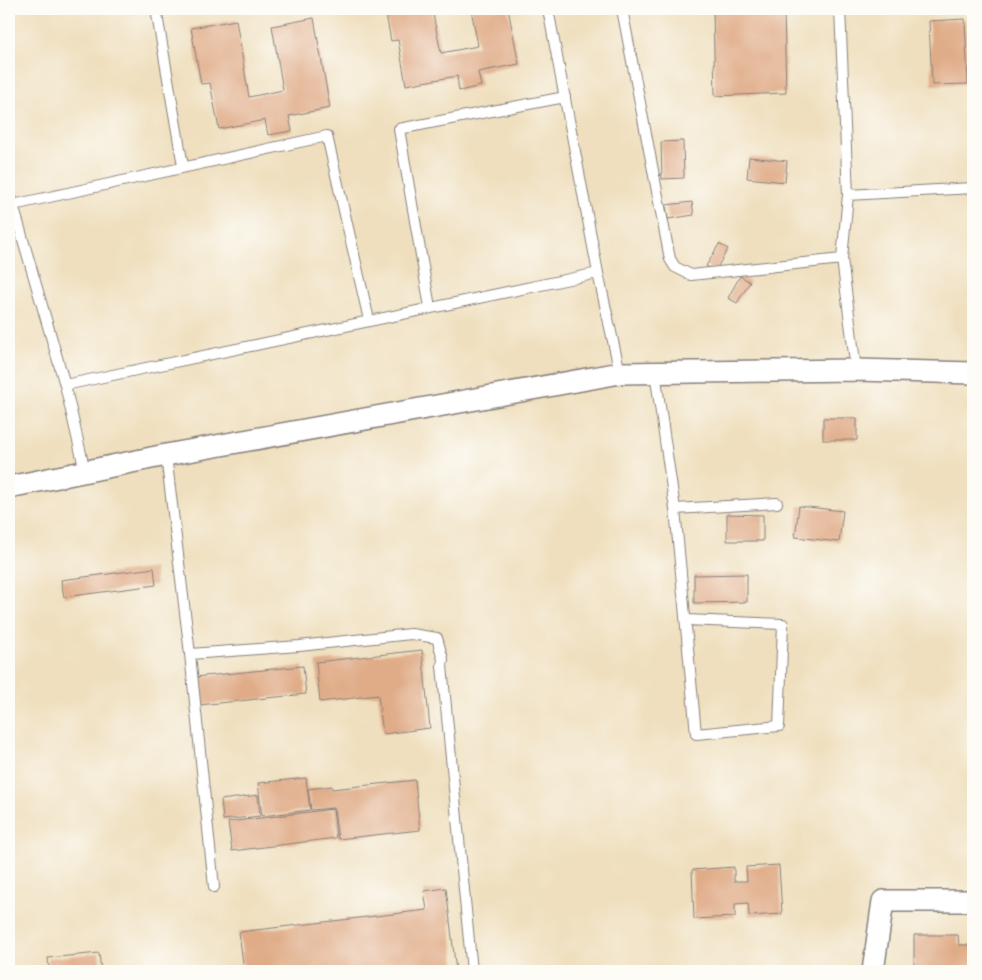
<svg xmlns="http://www.w3.org/2000/svg" width="982" height="980" font-family="Itim,sans-serif">
<rect width="100%" height="100%" fill="#fdfcf7"/>
<filter id="ink" filterUnits="userSpaceOnUse"><feTurbulence type="fractalNoise" baseFrequency=".02" numOctaves="2"/><feDisplacementMap in="SourceGraphic" scale="10" xChannelSelector="R" yChannelSelector="G"/><feConvolveMatrix kernelMatrix="1 2 1 2 8 2 1 2 1" color-interpolation-filters="sRGB"/></filter>
<filter id="wash" filterUnits="userSpaceOnUse"><feTurbulence type="fractalNoise" baseFrequency=".0096" numOctaves="4" result="noise"/><feDisplacementMap in="SourceGraphic" scale="20" xChannelSelector="R" yChannelSelector="G"/><feGaussianBlur stdDeviation="1.12" result="paint"/><feColorMatrix in="noise" values="0 0 0 0 0 0 0 0 0 0 0 0 0 0 0 0 0 1.4 0 .05"/><feComposite in="paint" operator="in"/></filter>
<g filter="url(#wash)">
<rect width="100%" height="100%" fill="#efdfbe"/>
<g id="blocks">
<!-- building -->
<path fill="#e0ac88" d="M 385,9 L 432,9 L 441,53 L 478,46 L 471,9 L 508,9 L 519,64 L 478,72 L 481,86 L 459,91 L 457,76 L 406,85 L 398,40 L 391,41 Z
M 713,9 L 784,9 L 786,93 L 715,96 Z
M 314,18 L 330,108 L 289,116 L 292,131 L 268,135 L 265,120 L 219,129 L 210,83 L 201,84 L 191,28 L 236,20 L 249,97 L 283,90 L 272,26 Z
M 965,19 L 968,84 L 932,85 L 929,21 Z
M 683,141 L 684,178 L 662,179 L 661,142 Z
M 749,157 L 787,161 L 785,182 L 747,178 Z
M 692,202 L 694,215 L 668,219 L 666,205 Z
M 719,244 L 728,249 L 715,271 L 706,266 Z
M 740,276 L 750,282 L 737,303 L 728,298 Z
M 823,418 L 857,418 L 857,440 L 823,440 Z
M 799,506 L 843,511 L 839,542 L 795,537 Z
M 727,514 L 763,515 L 763,541 L 727,541 Z
M 154,568 L 156,585 L 64,597 L 61,580 Z
M 747,574 L 747,602 L 694,603 L 694,575 Z
M 422,650 L 430,728 L 383,734 L 378,695 L 320,702 L 316,662 Z
M 303,666 L 306,694 L 199,705 L 195,677 Z
M 306,778 L 310,810 L 262,816 L 258,783 Z
M 415,780 L 420,830 L 338,839 L 334,808 L 311,810 L 308,789 L 332,786 L 332,789 Z
M 258,795 L 260,816 L 223,820 L 221,800 Z
M 333,809 L 336,838 L 232,851 L 228,822 Z
M 779,865 L 782,914 L 749,916 L 748,903 L 735,904 L 735,917 L 694,919 L 692,870 L 734,867 L 734,881 L 747,881 L 746,867 Z
M 446,888 L 456,971 L 244,971 L 239,932 L 427,910 L 424,891 Z
M 914,935 L 958,935 L 959,945 L 973,945 L 973,971 L 914,971 Z
M 99,953 L 101,971 L 49,971 L 48,958 Z"/>
</g>
</g>
<g filter="url(#ink)">
<use href="#blocks" fill-opacity="0" stroke="#88807c" stroke-width="1"/>
<g fill="none" stroke-linecap="round" stroke-linejoin="round">
<!-- service casing -->
<g stroke="#88807c" stroke-width="12">
<path id="service" d="M 156,9 L 183,166
M 548,9 L 598,273 L 620,373
M 622,9 L 670,259 L 675,267 L 691,275 L 842,259
M 840,9 L 848,195 L 842,259 L 856,370
M 9,191 L 65,385 L 85,471
M 848,195 L 973,188
M 13,205 L 327,136 L 369,320
M 430,307 L 399,129 L 565,97
M 655,372 L 675,509 L 696,734 L 779,726 L 783,624 L 686,620
M 65,385 L 598,273
M 166,455 L 190,654 L 214,887
M 675,509 L 777,503
M 190,654 L 299,646 L 411,634 L 437,638 L 443,659 L 442,666 L 472,971"/>
</g>
<!-- minor casing -->
<g stroke="#88807c" stroke-width="24">
<path id="minor" d="M 9,487 L 166,455 L 620,373 L 856,370 L 973,373
M 873,971 L 883,901 L 973,901"/>
</g>
<!-- service -->
<use href="#service" stroke="#fff" stroke-width="10"/>
<!-- minor -->
<use href="#minor" stroke="#fff" stroke-width="21"/>
</g>
</g>
<!-- margin -->
<rect width="982" height="980" fill="none" stroke="#fdfcf7" stroke-width="30"/>
</svg>
